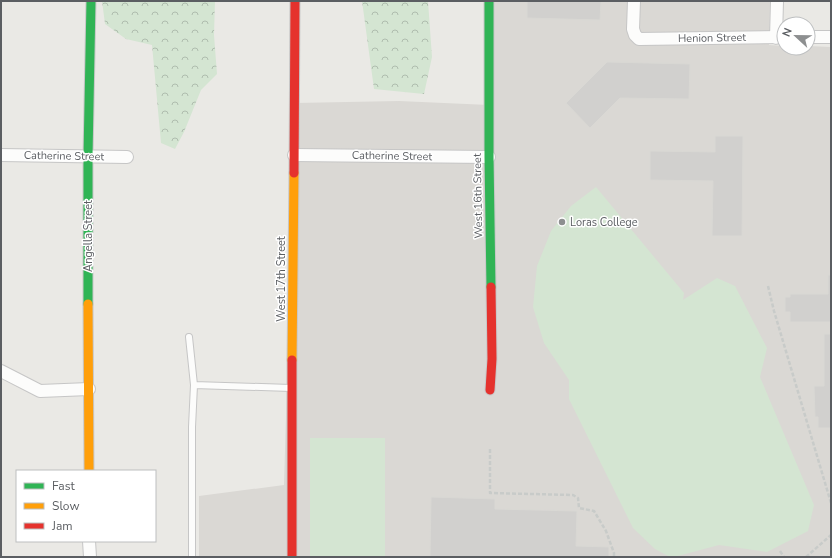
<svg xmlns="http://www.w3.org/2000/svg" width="832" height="558" font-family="'Nunito Sans',sans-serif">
<defs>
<pattern id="forest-crowns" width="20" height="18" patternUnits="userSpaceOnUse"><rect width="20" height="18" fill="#d4e5d2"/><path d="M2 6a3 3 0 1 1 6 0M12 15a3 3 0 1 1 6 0" fill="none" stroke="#afbdae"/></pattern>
</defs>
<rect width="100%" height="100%" fill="#eae9e5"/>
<!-- education -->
<path fill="#dad8d4" d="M 493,1 L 770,1 L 769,45 L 784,46 L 784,48 L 808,48 L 808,46 L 831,47 L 831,557 L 199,557 L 199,496 L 284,485 L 295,103 L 399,101 L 489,105 Z"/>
<!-- forest -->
<path fill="url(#forest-crowns)" d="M 102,1 L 215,1 L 214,35 L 217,74 L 201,90 L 184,132 L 175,149 L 161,143 L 152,45 L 126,39 L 105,24 Z
M 362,1 L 428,1 L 432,57 L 424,94 L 374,89 Z"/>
<!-- pitch -->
<path fill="#d4e5d2" d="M 596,187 L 684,293 L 683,300 L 717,278 L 735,286 L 767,348 L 760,377 L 814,505 L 808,531 L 767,552 L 719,545 L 674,557 L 670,557 L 655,549 L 633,528 L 569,399 L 569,380 L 544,343 L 533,307 L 537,266 L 551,231 L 571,206 Z
M 310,438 L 385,438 L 385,557 L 310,557 Z"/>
<!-- building -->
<path fill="#d1d0ce" stroke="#d9d8d4" d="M 527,1 L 601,1 L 600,20 L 527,18 Z
M 607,62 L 690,64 L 689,99 L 620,98 L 590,128 L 566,103 Z
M 715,136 L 743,136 L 742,236 L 712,236 L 713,181 L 650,180 L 650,151 L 715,152 Z
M 828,275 L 831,275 L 831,322 L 790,322 L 790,312 L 785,312 L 785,297 L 790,297 L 790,294 L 828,294 Z
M 824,334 L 831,334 L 831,428 L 818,428 L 818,417 L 815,417 L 814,386 L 824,386 Z
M 431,497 L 495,499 L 495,509 L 577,511 L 576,546 L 609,547 L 609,557 L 430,557 Z"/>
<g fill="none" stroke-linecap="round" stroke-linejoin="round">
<!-- lane casing -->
<g stroke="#c6c6c6" stroke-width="8">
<path id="lane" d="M 189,337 L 194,385 L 291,388
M 192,557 L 192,427 L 194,385"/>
</g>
<!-- street casing -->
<g stroke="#c6c6c6" stroke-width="14">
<path id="street" d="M 634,1 L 633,29 L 635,35 L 639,39 L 784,37
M 808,37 L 831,37
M 776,38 L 777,1
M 1,155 L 127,157
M 294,155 L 489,157
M 1,371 L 40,391 L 89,389
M 89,541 L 90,557"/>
</g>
<!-- fast casing -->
<g stroke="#c7c7c7" stroke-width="11">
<path id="fast" d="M 489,1 L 489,157 L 491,287
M 88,304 L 88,156 L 91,1"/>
</g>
<!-- slow casing -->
<g stroke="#c7c7c7" stroke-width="11">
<path id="slow" d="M 88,304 L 89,471
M 292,360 L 294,173"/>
</g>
<!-- jam casing -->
<g stroke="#c7c7c7" stroke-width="11">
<path id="jam" d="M 294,173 L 295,1
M 490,390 L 492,359 L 491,287
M 292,557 L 292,360"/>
</g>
<!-- path -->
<path stroke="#c8cbc9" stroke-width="2.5" stroke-dasharray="4 2" stroke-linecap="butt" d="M 768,286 L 774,311 L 831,503
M 490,449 L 490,493 L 573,495 L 578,498 L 579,508 L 594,511 L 606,531 L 614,553 L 614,557
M 780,551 L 784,557
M 806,557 L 831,535"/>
<!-- lane -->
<use href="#lane" stroke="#fcfcfb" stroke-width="6"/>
<!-- street -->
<use href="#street" stroke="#fcfcfb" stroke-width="12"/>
<!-- fast -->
<use href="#fast" stroke="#30b455" stroke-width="9"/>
<!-- slow -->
<use href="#slow" stroke="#ff9f0a" stroke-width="9"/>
<!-- jam -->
<use href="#jam" stroke="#e5322d" stroke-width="9"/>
</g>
<!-- markers -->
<circle fill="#8d8f90" stroke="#fff" stroke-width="1.5" cx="562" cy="222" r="4"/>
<g text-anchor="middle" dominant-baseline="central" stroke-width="3" stroke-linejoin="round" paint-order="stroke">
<!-- street labels -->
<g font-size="11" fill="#5b5e62" stroke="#fff">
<text transform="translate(712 38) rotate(-1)">Henion Street</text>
<text transform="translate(64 156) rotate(1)">Catherine Street</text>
<text transform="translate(392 156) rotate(1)">Catherine Street</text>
<text transform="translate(478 196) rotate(-91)">West 16th Street</text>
<text transform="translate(88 236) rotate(-90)">Angella Street</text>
<text transform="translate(281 279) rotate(-90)">West 17th Street</text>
</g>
<!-- poi labels -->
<g font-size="11" fill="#5b5e62" stroke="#fff" text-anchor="start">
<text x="570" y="222">Loras College</text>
</g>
</g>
<!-- border -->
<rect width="832" height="558" fill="none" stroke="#5b5e62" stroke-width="4"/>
<!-- legend -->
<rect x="16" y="470" width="140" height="72" fill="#ffffff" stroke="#bdbfc0"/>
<rect x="24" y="483" width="20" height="6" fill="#30b455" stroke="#bdbfc0"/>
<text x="52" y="490" font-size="12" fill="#5b5e62">Fast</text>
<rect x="24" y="503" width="20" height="6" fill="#ff9f0a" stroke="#bdbfc0"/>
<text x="52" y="510" font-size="12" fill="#5b5e62">Slow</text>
<rect x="24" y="523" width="20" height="6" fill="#e5322d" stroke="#bdbfc0"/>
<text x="52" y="530" font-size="12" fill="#5b5e62">Jam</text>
<!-- north arrow -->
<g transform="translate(796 36) rotate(292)"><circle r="19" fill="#ffffff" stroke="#bdbfc0"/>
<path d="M0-3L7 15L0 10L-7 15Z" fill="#8d8f90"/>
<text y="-6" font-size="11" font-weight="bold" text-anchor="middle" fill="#5b5e62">N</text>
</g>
</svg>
